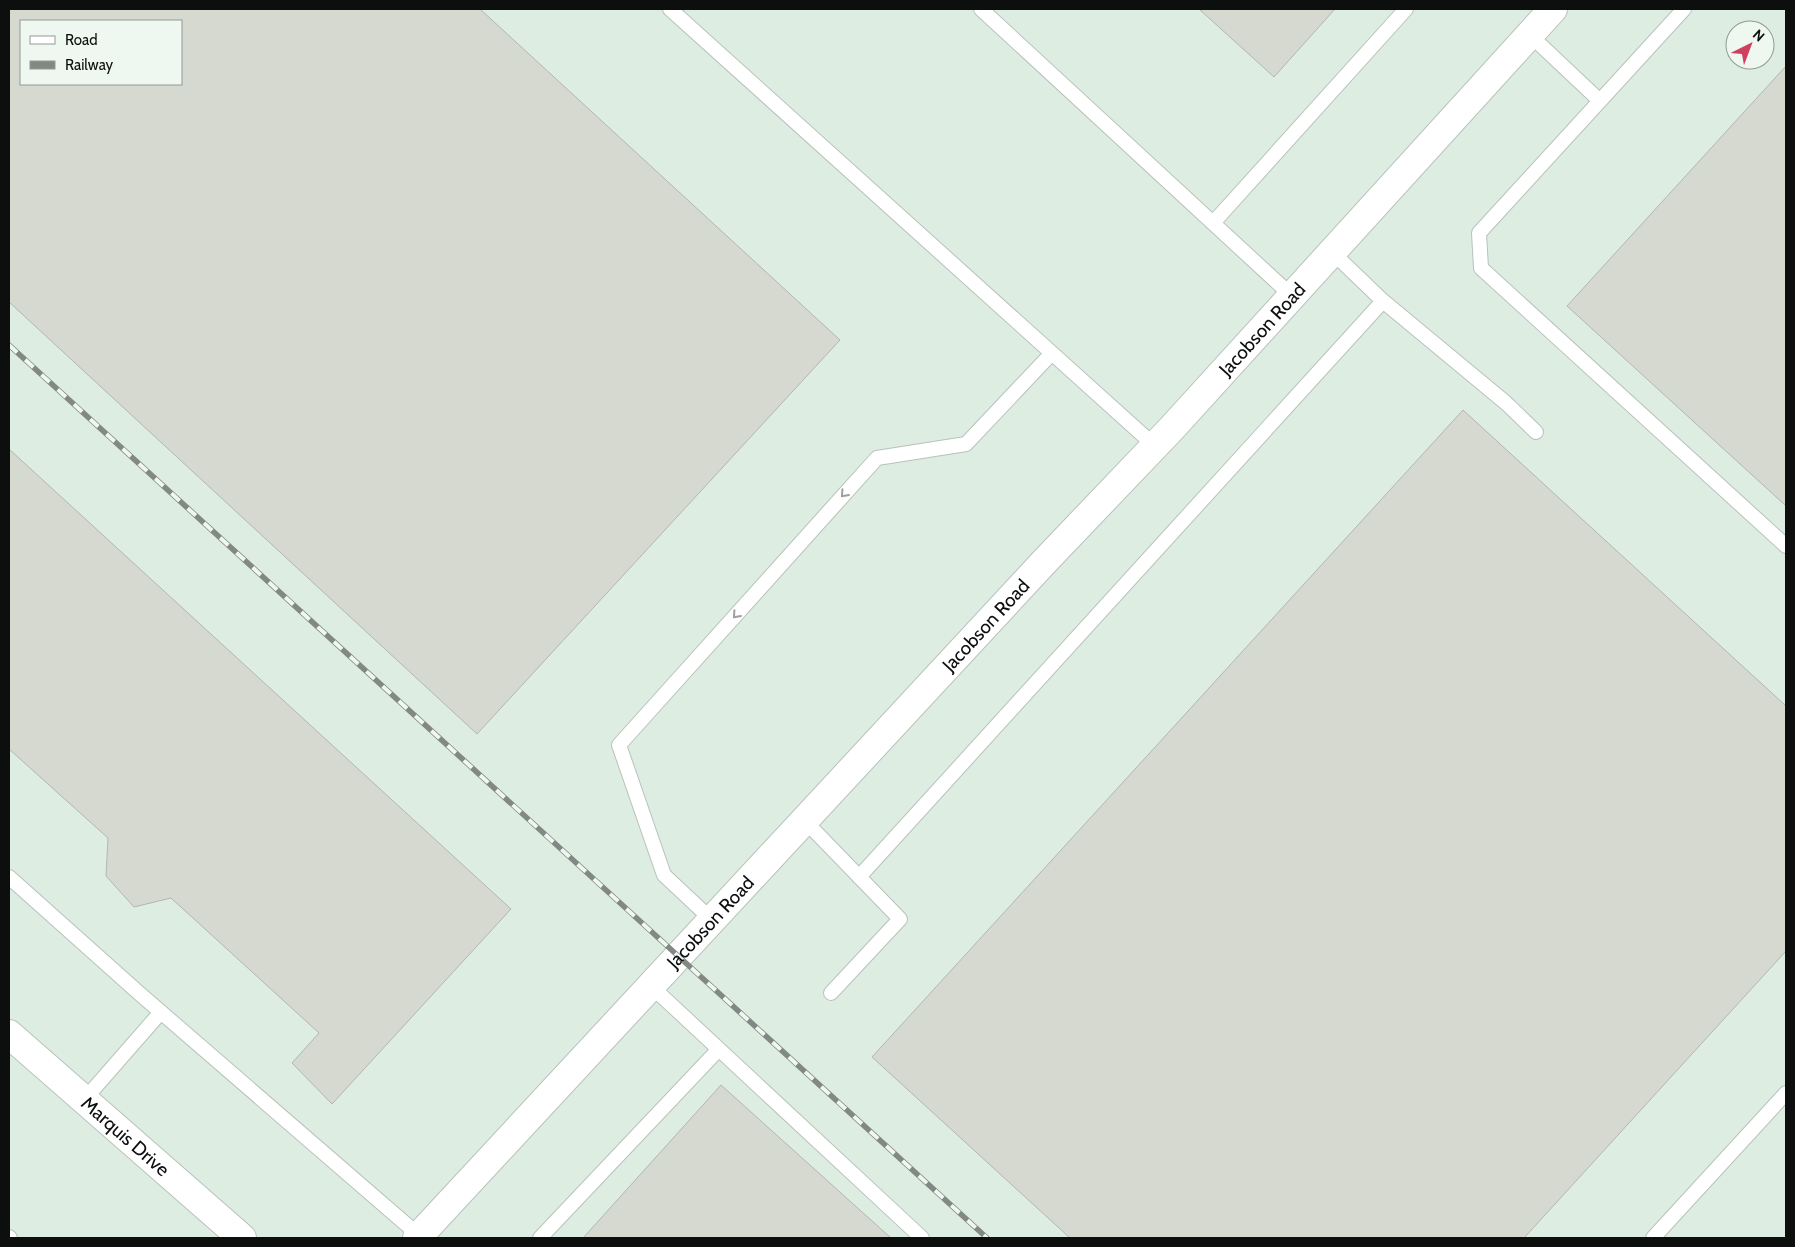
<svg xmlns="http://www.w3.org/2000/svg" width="1795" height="1247" font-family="Cabin,sans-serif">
<rect width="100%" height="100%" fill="#eef7f0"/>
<!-- built -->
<path fill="#ddede2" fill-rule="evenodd" d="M 9,9 L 1786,9 L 1786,1238 L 9,1238 ZM 21,21 L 181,21 L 181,84 L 21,84 ZM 1735,30 L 1765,30 L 1765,60 L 1735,60 Z"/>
<!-- building -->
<path fill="#d5d9d0" stroke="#b3b7ad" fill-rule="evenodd" d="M 9,9 L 480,9 L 840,340 L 477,734 L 9,302 ZM 21,21 L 181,21 L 181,84 L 21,84 Z
M 1199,9 L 1335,9 L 1274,77 Z
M 1786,66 L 1786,506 L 1567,306 Z
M 1463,410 L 1786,706 L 1786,951 L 1524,1238 L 1070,1238 L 872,1057 Z
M 9,449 L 511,909 L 332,1104 L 292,1063 L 319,1033 L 171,898 L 134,907 L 106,876 L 108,838 L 9,749 Z
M 721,1085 L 891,1238 L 583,1238 Z"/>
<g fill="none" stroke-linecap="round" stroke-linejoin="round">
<!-- service casing -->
<g stroke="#b8c2bb" stroke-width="16">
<path id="service" d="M 670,9 L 1155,446
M 981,9 L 1292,296
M 1684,9 L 1479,233 L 1481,268 L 1786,546
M 1530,35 L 1600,101
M 1213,223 L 1406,9
M 1332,252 L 1383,301
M 805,821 L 900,919 L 831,993
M 9,877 L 140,994 L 422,1238
M 859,877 L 1383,301 L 1506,403 L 1536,432
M 712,920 L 664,875 L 619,745 L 877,458 L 966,444 L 1052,353
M 651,986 L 922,1238
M 84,1100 L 161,1012
M 9,1237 L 10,1238
M 540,1238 L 719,1049
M 1653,1238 L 1786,1093"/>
</g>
<!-- minor casing -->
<g stroke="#b8c2bb" stroke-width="30">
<g id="minor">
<path id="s1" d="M 417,1238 L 1045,561 L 1172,428 L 1553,9"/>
</g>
</g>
<!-- tertiary casing -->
<g stroke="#b8c2bb" stroke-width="30">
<g id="tertiary">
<path id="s2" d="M 9,1034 L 242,1238"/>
</g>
</g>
<!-- service -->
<use href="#service" stroke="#fff" stroke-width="14"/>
<!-- minor -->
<use href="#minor" stroke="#fff" stroke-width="28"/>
<!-- tertiary -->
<use href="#tertiary" stroke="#fff" stroke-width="28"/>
<!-- rail casing -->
<g stroke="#828884" stroke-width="5.5">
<path id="rail" d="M 9,345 L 987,1238"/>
</g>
<!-- rail -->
<use href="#rail" stroke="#eef7f0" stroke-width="4" stroke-dasharray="11" stroke-linecap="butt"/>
</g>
<!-- one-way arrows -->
<defs><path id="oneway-chevron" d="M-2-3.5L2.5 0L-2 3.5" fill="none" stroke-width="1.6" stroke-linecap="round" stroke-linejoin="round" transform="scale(1.25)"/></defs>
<g stroke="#9e9f9e">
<use href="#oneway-chevron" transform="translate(844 494) rotate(132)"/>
<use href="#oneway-chevron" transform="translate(736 615) rotate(132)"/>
</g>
<g text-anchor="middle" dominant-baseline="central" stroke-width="5" stroke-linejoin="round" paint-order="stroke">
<!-- street labels -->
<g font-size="19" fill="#0c0f0d" stroke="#eef7f0">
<text stroke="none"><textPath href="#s1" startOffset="1241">Jacobson Road</textPath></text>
<text stroke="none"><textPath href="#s1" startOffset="836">Jacobson Road</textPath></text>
<text stroke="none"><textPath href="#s1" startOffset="431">Jacobson Road</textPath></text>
<text stroke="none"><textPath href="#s2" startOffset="155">Marquis Drive</textPath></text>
</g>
</g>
<!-- border -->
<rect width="1795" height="1247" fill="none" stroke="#0c0f0d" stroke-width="20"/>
<!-- legend -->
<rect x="20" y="20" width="162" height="65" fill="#eef7f0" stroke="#949a95"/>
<rect x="30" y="36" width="25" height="8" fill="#ffffff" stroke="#949a95"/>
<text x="65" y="45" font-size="15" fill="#0c0f0d">Road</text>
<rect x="30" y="61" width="25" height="8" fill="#828884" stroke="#949a95"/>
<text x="65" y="70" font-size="15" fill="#0c0f0d">Railway</text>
<!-- north arrow -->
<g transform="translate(1750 45) rotate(42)"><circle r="24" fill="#eef7f0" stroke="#949a95"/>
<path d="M0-4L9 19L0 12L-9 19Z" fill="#cf405f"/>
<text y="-8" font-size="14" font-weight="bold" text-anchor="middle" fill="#0c0f0d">N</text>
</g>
</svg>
